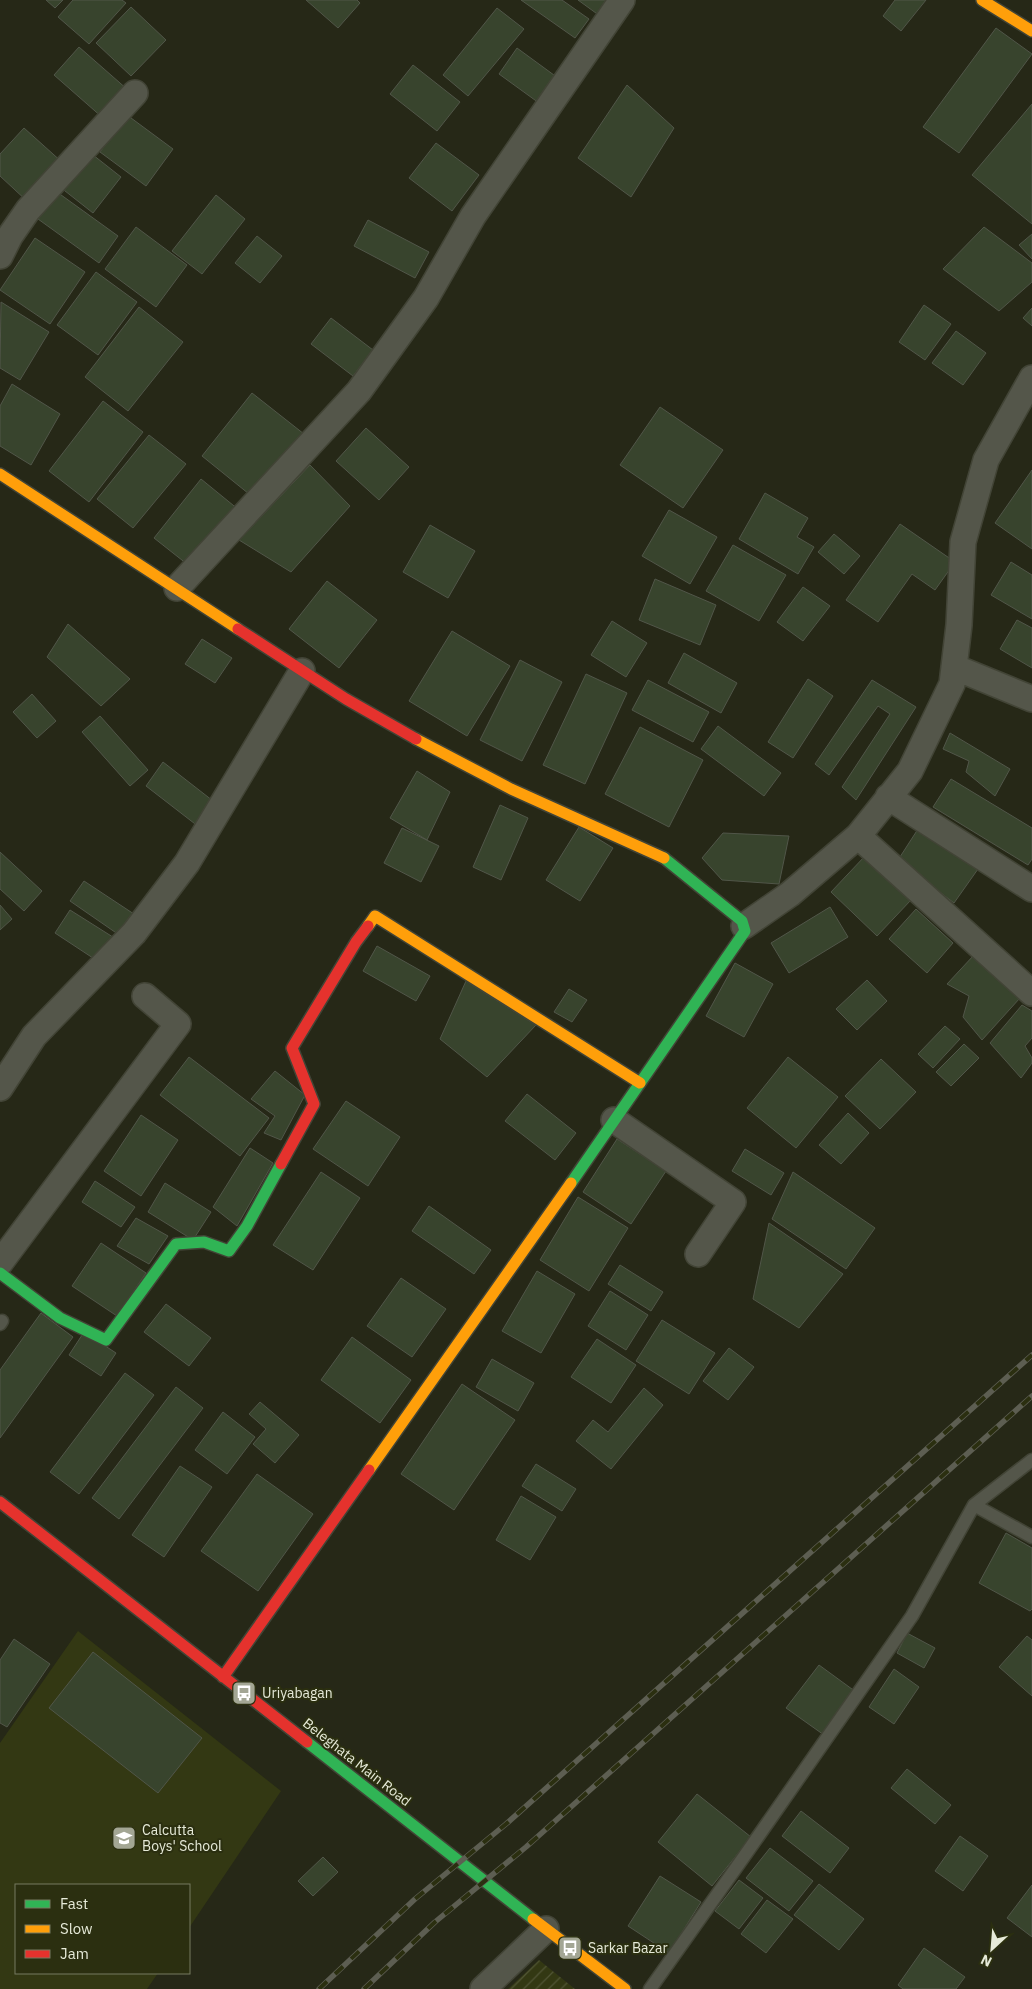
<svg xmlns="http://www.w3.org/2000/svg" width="1032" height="1989" font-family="'IBM Plex Sans',sans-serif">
<defs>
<pattern id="industrial-furrows" width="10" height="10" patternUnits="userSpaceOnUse" patternTransform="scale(1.25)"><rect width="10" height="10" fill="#333813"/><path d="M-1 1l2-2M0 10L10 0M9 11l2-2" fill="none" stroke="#515535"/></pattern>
</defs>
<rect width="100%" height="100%" fill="#262817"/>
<!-- built -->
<path fill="#333813" d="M 78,1631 L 281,1791 L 189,1928 L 189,1885 L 16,1885 L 16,1973 L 158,1973 L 147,1989 L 0,1989 L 0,1743 Z"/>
<!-- industrial -->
<path fill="url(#industrial-furrows)" d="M 539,1960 L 575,1989 L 508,1989 Z"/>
<!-- building -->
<path fill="#38442d" stroke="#515649" d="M 46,0 L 63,0 L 55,8 Z
M 73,0 L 122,0 L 126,3 L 89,44 L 58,17 Z
M 306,0 L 357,0 L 360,3 L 338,28 Z
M 521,0 L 562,0 L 589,19 L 575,38 Z
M 578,0 L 612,0 L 600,16 Z
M 895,0 L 926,0 L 901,31 L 883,16 Z
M 131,7 L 166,40 L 131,76 L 96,43 Z
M 497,8 L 524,29 L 468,96 L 443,75 Z
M 996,28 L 1032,54 L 959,153 L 923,127 Z
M 79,47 L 128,90 L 103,118 L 54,75 Z
M 517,48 L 558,78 L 539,103 L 499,74 Z
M 413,65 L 460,102 L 437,131 L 390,94 Z
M 627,85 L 674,128 L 631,197 L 578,158 Z
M 1032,104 L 1032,224 L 972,175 Z
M 127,115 L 173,149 L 146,186 L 100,152 Z
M 24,128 L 63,163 L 28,202 L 0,176 L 0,154 Z
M 436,143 L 479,175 L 452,211 L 409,178 Z
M 88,151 L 121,177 L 93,213 L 60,187 Z
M 57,192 L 118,236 L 99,263 L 38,219 Z
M 216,195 L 245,219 L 202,274 L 172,251 Z
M 368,220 L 429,252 L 415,278 L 354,246 Z
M 136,227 L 187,265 L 156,307 L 105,269 Z
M 984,227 L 1032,263 L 1032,282 L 999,311 L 943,269 Z
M 1032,234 L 1032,259 L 1019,245 Z
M 257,236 L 282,256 L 260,283 L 235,263 Z
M 35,238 L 85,272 L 50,324 L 0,290 Z
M 96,272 L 137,302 L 98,355 L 57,325 Z
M 1,302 L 49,332 L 20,380 L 0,368 Z
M 924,305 L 951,324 L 925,360 L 899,342 Z
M 139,307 L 183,342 L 128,411 L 85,377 Z
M 1032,308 L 1032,326 L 1023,318 Z
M 331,318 L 373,350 L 353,376 L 311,344 Z
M 956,331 L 986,353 L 963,385 L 932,363 Z
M 12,384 L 60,414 L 31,465 L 0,446 L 0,406 Z
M 252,393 L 304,434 L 254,498 L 202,456 Z
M 103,401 L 143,432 L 89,502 L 49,471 Z
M 660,407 L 723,450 L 683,508 L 620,465 Z
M 366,428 L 409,467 L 379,500 L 336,461 Z
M 149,435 L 186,464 L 133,528 L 97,499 Z
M 310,465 L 350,506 L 291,572 L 239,540 Z
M 1032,470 L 1032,549 L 995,523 Z
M 201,479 L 239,510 L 192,568 L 154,538 Z
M 765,493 L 808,518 L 797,537 L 814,547 L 798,574 L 739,539 Z
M 669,510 L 717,537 L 690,584 L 642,556 Z
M 900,524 L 955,562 L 935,590 L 912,574 L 878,622 L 846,600 Z
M 430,525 L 475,551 L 448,598 L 403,572 Z
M 834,534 L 860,556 L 844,574 L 818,552 Z
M 733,545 L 786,575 L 759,621 L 706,591 Z
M 1011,562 L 1032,575 L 1032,619 L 991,595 Z
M 655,579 L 716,605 L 700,645 L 639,620 Z
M 327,581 L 377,620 L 339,668 L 289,629 Z
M 803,587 L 830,606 L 803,641 L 777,622 Z
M 1017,620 L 1032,628 L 1032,668 L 1000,649 Z
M 612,621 L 647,643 L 626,677 L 591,655 Z
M 68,624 L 130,679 L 101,706 L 47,657 Z
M 452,631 L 510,666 L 467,736 L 409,701 Z
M 202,639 L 232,658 L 215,683 L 185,664 Z
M 684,653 L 737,683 L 721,713 L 668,683 Z
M 520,660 L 562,682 L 522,761 L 480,740 Z
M 586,674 L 627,693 L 585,784 L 543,765 Z
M 808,679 L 833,696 L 793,758 L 768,742 Z
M 648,680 L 709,712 L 693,742 L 632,710 Z
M 872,680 L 916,707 L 856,800 L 842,787 L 890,714 L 878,706 L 829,775 L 815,764 Z
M 32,694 L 56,721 L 37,738 L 13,712 Z
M 100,716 L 148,770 L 130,786 L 82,732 Z
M 718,726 L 781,773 L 764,796 L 701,749 Z
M 640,727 L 703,760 L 669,827 L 605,794 Z
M 950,733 L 1010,769 L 995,796 L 966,772 L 969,761 L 943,749 Z
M 163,762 L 217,804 L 199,827 L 146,786 Z
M 417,771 L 450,792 L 427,840 L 390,818 Z
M 951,779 L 1032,828 L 1032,859 L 1028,865 L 933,807 Z
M 500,805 L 528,818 L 501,880 L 473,867 Z
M 579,827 L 613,848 L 580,901 L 546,880 Z
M 402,828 L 439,846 L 421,882 L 384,863 Z
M 918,829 L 978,869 L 954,903 L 898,860 Z
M 723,833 L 789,836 L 779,884 L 722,880 L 702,858 Z
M 0,852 L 42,891 L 24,911 L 0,889 Z
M 865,856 L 911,900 L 877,936 L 831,892 Z
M 84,881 L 140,918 L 125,939 L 70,901 Z
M 0,905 L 12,919 L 0,930 Z
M 830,907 L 848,937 L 789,973 L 771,943 Z
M 916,909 L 953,943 L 927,973 L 889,939 Z
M 70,910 L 116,939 L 99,962 L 55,933 Z
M 377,946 L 430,976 L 416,1001 L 363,971 Z
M 974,955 L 1020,998 L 982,1040 L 963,1017 L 969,996 L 947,984 Z
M 735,963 L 773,984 L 744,1037 L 706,1016 Z
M 867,980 L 887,1001 L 857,1030 L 836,1009 Z
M 466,981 L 536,1025 L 487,1077 L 440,1039 Z
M 569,989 L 587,1000 L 572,1022 L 554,1012 Z
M 1022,1005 L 1032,1011 L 1032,1038 L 1025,1046 L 1032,1058 L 1032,1063 L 1021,1078 L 990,1043 Z
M 945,1026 L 960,1039 L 933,1068 L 918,1054 Z
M 964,1044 L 979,1058 L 951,1086 L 936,1072 Z
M 189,1057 L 269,1118 L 240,1156 L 160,1095 Z
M 788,1057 L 838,1097 L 796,1148 L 747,1108 Z
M 881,1059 L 916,1092 L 880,1129 L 845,1096 Z
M 275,1071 L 305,1095 L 281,1140 L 264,1133 L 275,1116 L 251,1099 Z
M 527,1094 L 576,1133 L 555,1160 L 505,1121 Z
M 346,1101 L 400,1137 L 368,1186 L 313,1149 Z
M 848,1113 L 869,1133 L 841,1164 L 819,1145 Z
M 141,1115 L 178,1140 L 141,1196 L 104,1171 Z
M 617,1139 L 666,1171 L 631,1224 L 583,1192 Z
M 250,1148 L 273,1163 L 237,1226 L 213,1207 Z
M 745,1149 L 784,1173 L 771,1195 L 732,1171 Z
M 321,1172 L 360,1198 L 313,1270 L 273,1245 Z
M 793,1172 L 875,1228 L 846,1269 L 772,1219 Z
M 95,1181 L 135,1207 L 121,1227 L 82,1202 Z
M 165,1183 L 211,1212 L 193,1240 L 148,1212 Z
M 578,1197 L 628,1228 L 589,1291 L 540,1260 Z
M 429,1206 L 491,1250 L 474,1274 L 412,1231 Z
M 136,1218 L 168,1236 L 149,1264 L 117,1246 Z
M 769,1223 L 843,1274 L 799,1328 L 753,1299 Z
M 101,1243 L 146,1273 L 117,1316 L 72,1286 Z
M 620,1265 L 663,1292 L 651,1311 L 608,1284 Z
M 537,1271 L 575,1294 L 541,1353 L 502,1331 Z
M 401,1278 L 446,1309 L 412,1357 L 367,1326 Z
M 610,1291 L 648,1315 L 626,1350 L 588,1326 Z
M 166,1304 L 211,1338 L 189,1366 L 144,1332 Z
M 41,1313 L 73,1337 L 0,1438 L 0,1370 Z
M 662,1320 L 715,1353 L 689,1394 L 636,1361 Z
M 84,1332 L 116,1353 L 101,1376 L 69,1355 Z
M 352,1337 L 411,1380 L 380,1423 L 321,1380 Z
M 597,1339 L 636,1365 L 611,1403 L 571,1377 Z
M 729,1348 L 754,1367 L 728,1400 L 703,1381 Z
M 492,1359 L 534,1383 L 518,1411 L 476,1387 Z
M 125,1373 L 154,1395 L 79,1494 L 50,1472 Z
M 462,1384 L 515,1420 L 454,1510 L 401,1474 Z
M 176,1387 L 203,1408 L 119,1519 L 92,1498 Z
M 644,1388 L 663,1405 L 611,1469 L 576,1441 L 593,1420 L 608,1432 Z
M 260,1402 L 299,1435 L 275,1463 L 253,1444 L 266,1429 L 249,1414 Z
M 223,1412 L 255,1437 L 227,1474 L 195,1450 Z
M 536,1464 L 576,1489 L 562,1511 L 522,1486 Z
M 180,1466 L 212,1487 L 164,1557 L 132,1535 Z
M 257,1474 L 313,1514 L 258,1591 L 201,1551 Z
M 521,1496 L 556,1517 L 530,1560 L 496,1540 Z
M 1006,1533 L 1032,1548 L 1032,1609 L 1030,1611 L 979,1583 Z
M 907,1633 L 935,1648 L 924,1668 L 897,1653 Z
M 1027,1636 L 1032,1640 L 1032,1696 L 999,1667 Z
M 14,1639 L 50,1664 L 7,1727 L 0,1723 L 0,1660 Z
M 93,1652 L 202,1738 L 158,1793 L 49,1708 Z
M 819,1665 L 856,1692 L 824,1735 L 786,1708 Z
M 894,1669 L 919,1687 L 894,1724 L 869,1707 Z
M 907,1769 L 951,1805 L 935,1824 L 891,1788 Z
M 697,1794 L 751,1837 L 712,1886 L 658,1842 Z
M 801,1811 L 849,1848 L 830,1873 L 782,1836 Z
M 960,1836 L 988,1856 L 963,1891 L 935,1871 Z
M 770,1848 L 813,1881 L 789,1911 L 746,1878 Z
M 323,1857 L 338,1872 L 313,1896 L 298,1881 Z
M 660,1876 L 701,1902 L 669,1953 L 628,1926 Z
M 739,1880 L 763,1898 L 739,1929 L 715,1911 Z
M 819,1884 L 864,1919 L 839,1950 L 794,1915 Z
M 1032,1885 L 1032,1937 L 1007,1918 Z
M 767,1900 L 793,1919 L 766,1953 L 741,1934 Z
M 924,1948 L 965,1977 L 956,1989 L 903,1989 L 898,1985 Z"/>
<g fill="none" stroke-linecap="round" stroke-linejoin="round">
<!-- lane casing -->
<g stroke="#424436" stroke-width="15">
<path id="lane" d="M 0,1324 L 2,1321
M 974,1505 L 1032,1537
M 650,1989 L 743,1858 L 912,1616 L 974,1505 L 1032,1460"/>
</g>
<!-- street casing -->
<g stroke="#424436" stroke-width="28">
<path id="street" d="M 0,256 L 10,236 L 28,210 L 135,93
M 177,588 L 359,391 L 426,298 L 473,216 L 622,0
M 954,667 L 1032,699
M 888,797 L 1032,889
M 858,836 L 1032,993
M 744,926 L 790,894 L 858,836 L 910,771 L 952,684 L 959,625 L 963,542 L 986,460 L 1032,378
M 0,1088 L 34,1036 L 134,933 L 187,863 L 302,671
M 614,1120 L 733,1202 L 698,1254
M 0,1263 L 178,1024 L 145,996
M 483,1989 L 546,1929"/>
</g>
<!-- fast casing -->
<g stroke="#424436" stroke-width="14">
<path id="fast" d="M 571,1183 L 745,931 L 742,921 L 664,858
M 0,1273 L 60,1318 L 106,1340 L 176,1244 L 204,1242 L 229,1251 L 247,1226 L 281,1164
M 307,1742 L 533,1919"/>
</g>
<!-- slow casing -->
<g stroke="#424436" stroke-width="14">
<path id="slow" d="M 982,0 L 1032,31
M 0,474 L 238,629
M 416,739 L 511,789 L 664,858
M 368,926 L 375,916 L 640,1083
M 369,1470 L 571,1183
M 533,1919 L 625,1989"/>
</g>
<!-- jam casing -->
<g stroke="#424436" stroke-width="14">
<path id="jam" d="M 238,629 L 346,699 L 416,739
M 281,1164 L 314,1104 L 292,1048 L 356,942 L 368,926
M 0,1502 L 307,1742
M 223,1677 L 369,1470"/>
</g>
<!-- lane -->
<use href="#lane" stroke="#54564a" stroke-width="12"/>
<!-- street -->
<use href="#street" stroke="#54564a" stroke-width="25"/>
<!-- fast -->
<use href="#fast" stroke="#30b455" stroke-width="11"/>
<!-- slow -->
<use href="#slow" stroke="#ff9f0a" stroke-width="11"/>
<!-- jam -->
<use href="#jam" stroke="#e5322d" stroke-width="11"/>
<!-- rail casing -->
<g stroke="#5d5e52" stroke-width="5.5">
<path id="rail" d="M 319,1989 L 415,1899 L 506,1824 L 1032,1355
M 364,1989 L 435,1922 L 526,1847 L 1032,1396"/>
</g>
<!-- rail -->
<use href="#rail" stroke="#2b2f10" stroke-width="4" stroke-dasharray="11" stroke-linecap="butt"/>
</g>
<!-- icons -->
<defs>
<g id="bus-square" transform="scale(1.25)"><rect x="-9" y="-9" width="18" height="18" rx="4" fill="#a3a694" stroke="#2b2f10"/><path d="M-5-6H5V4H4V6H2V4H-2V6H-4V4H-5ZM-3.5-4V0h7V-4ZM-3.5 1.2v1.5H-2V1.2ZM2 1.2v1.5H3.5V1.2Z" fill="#fff"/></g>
<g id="school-square" transform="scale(1.25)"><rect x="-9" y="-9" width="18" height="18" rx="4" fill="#a3a694" stroke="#2b2f10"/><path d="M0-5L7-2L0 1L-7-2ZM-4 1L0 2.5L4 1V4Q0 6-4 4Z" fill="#fff"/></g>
</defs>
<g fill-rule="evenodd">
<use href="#bus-square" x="244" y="1693"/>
<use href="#school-square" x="124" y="1838"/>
<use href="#bus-square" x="570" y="1948"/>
</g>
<g text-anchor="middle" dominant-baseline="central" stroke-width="4" stroke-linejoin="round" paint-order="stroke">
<!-- poi labels -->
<g font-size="14" fill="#e6ead8" stroke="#2b2f10" text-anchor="start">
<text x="262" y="1693">Uriyabagan</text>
<text x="142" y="1830">Calcutta<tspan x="142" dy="16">Boys' School</tspan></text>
<text x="588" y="1948">Sarkar Bazar</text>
</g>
<!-- street labels -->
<g font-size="14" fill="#e6ead8" stroke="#2b2f10">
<text transform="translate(357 1762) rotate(38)">Beleghata Main Road</text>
</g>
</g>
<!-- legend -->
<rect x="15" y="1884" width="175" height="90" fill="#2b2f10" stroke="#767a60"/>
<rect x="25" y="1900" width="25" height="8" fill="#30b455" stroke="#767a60"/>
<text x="60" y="1909" font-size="15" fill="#e6ead8">Fast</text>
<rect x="25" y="1925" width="25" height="8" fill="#ff9f0a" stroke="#767a60"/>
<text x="60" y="1934" font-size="15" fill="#e6ead8">Slow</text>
<rect x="25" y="1950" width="25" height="8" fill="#e5322d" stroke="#767a60"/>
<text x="60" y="1959" font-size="15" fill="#e6ead8">Jam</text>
<!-- north arrow -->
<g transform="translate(992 1949) rotate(206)" stroke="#2b2f10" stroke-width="4" paint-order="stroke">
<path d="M0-4L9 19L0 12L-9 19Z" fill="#e6ead8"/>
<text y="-8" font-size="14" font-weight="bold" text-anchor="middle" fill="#e6ead8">N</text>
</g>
</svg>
